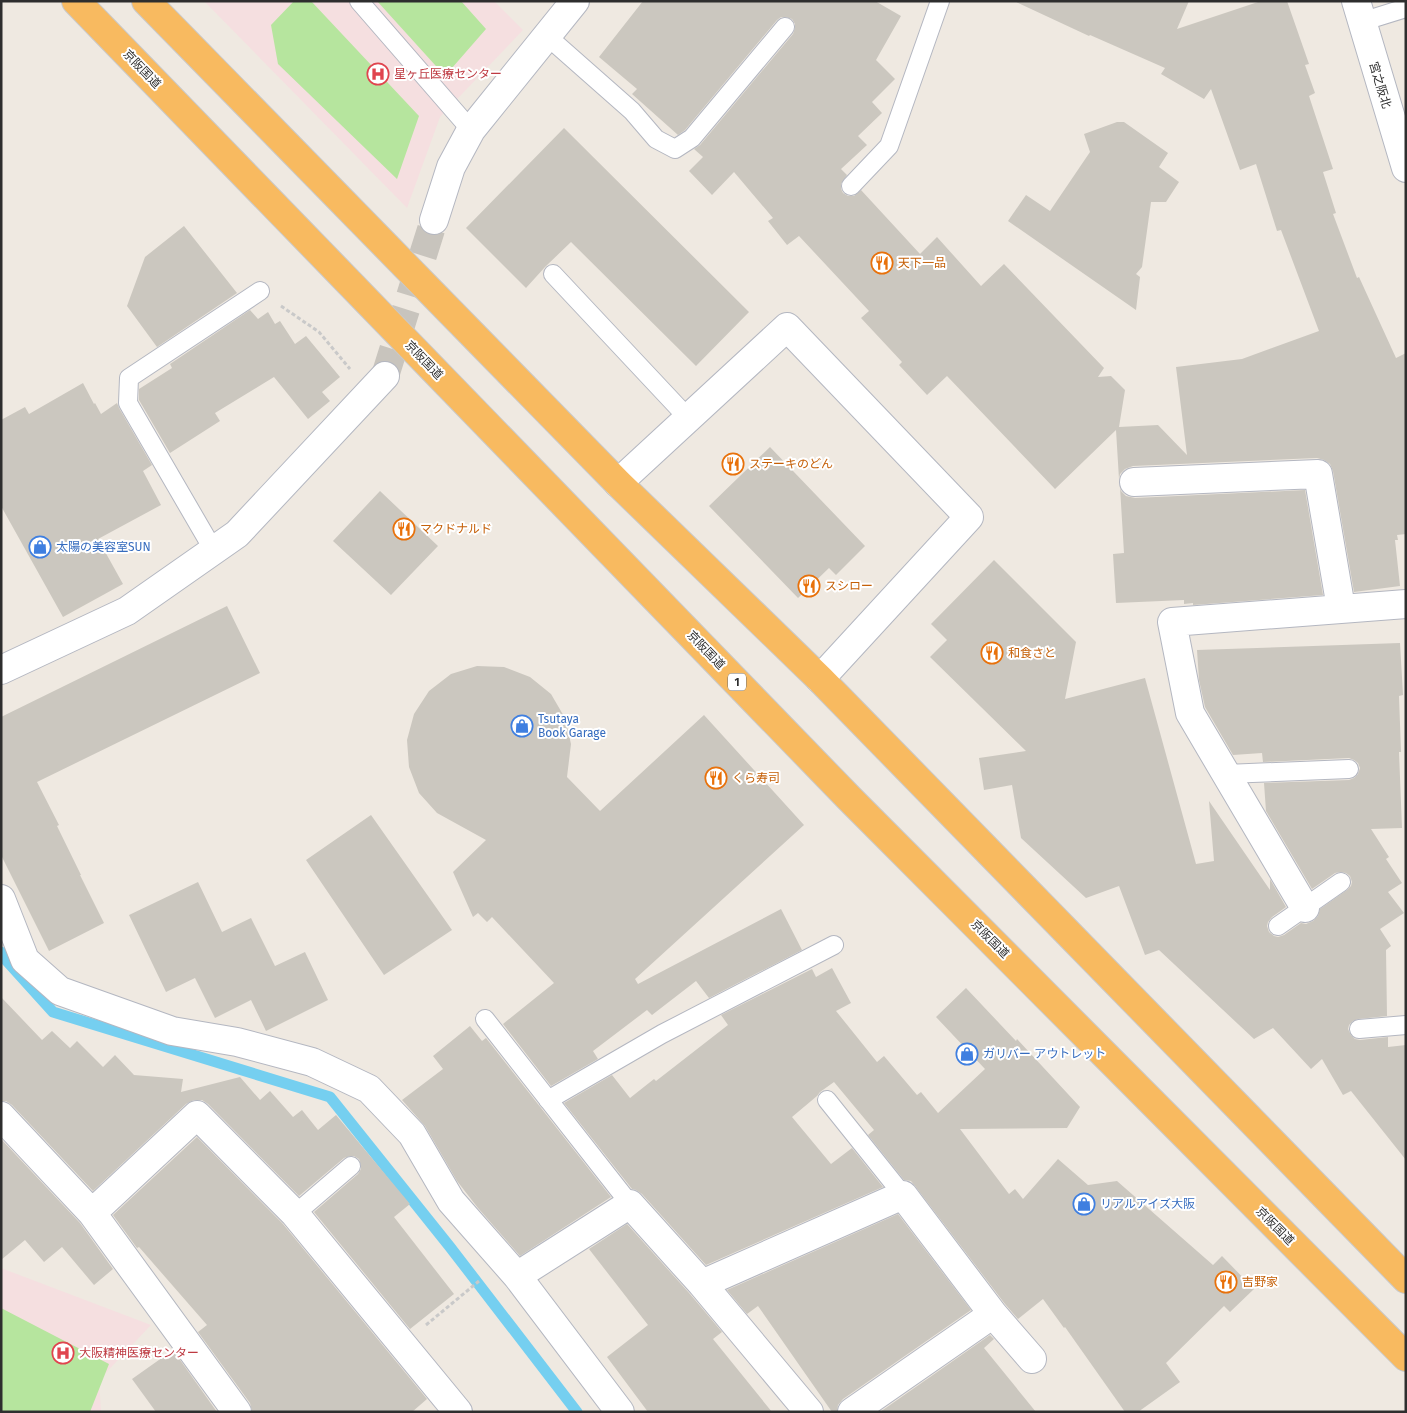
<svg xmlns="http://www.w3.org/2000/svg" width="1407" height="1413" font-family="'Fira Sans','Noto Sans JP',sans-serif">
<rect width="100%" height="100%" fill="#efe9e1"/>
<!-- medical -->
<path fill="#f5dfe0" d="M 204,1 L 494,1 L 523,30 L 440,117 L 407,208 Z
M 1,1268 L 151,1325 L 99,1380 L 101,1412 L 1,1412 Z"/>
<!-- green -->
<path fill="#b6e59e" d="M 294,1 L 311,1 L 419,116 L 397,179 L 278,64 L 271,25 Z
M 377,1 L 461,1 L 486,29 L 445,76 Z
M 1,1308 L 109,1364 L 90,1412 L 1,1412 Z"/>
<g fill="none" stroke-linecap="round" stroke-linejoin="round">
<!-- stream -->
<path stroke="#75cff0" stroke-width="11" d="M 1,952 L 6,960 L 53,1012 L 330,1097 L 450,1247 L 577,1412"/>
</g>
<!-- building -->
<path fill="#cbc7bf" d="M 643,1 L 875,1 L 901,16 L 876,60 L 895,79 L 872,102 L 882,113 L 858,136 L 867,145 L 841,169 L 847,175 L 841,184 L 841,189 L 843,193 L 848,196 L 854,196 L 861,190 L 920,254 L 937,237 L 981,286 L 1004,264 L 1104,368 L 1098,377 L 1111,376 L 1125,390 L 1119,427 L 1158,425 L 1187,455 L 1176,367 L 1242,359 L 1319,331 L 1281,230 L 1277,231 L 1256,164 L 1240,170 L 1211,89 L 1204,99 L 1161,74 L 1165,68 L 1090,35 L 1089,36 L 1014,1 L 1189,1 L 1177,29 L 1261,1 L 1287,1 L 1309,64 L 1305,65 L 1315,93 L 1309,96 L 1333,169 L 1323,172 L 1336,213 L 1333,214 L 1357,278 L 1359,277 L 1396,358 L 1406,353 L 1406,534 L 1397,535 L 1398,540 L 1395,540 L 1400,586 L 1354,592 L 1333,471 L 1330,464 L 1324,460 L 1317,458 L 1133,466 L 1125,469 L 1120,474 L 1119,479 L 1116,430 L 1055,489 L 947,376 L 927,395 L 899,365 L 902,362 L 861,318 L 869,311 L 799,236 L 787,245 L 768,221 L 773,218 L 734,172 L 712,195 L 689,171 L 703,157 L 694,149 L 700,145 L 793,34 L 795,28 L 795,24 L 792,19 L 786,17 L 781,17 L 777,20 L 685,130 L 678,135 L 632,94 L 637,89 L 599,57 Z
M 1117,122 L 1124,122 L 1168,153 L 1159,167 L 1179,182 L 1166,202 L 1151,202 L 1142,267 L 1136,274 L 1140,277 L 1136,310 L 1008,221 L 1026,195 L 1050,211 L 1090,152 L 1084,134 Z
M 564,128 L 749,312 L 696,366 L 571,242 L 545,267 L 526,288 L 466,228 Z
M 184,226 L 237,293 L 157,347 L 127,306 L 145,257 Z
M 250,310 L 258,319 L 268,312 L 275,324 L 280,321 L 295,344 L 306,336 L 340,377 L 322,392 L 330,401 L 308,419 L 274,377 L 215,413 L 220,421 L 170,453 L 139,400 L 139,389 L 172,368 L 170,364 Z
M 83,383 L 94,404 L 95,403 L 101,414 L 117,403 L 119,408 L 152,465 L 143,471 L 161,505 L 98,539 L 123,584 L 63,617 L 1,506 L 1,420 L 25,407 L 29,414 Z
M 770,447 L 865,546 L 836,575 L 829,568 L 798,598 L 709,506 Z
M 1120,487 L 1121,491 L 1126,496 L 1135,498 L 1305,490 L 1323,595 L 1193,605 L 1193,603 L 1184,604 L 1184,600 L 1116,603 L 1113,554 L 1124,553 Z
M 380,491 L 438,546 L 391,595 L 333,541 Z
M 994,560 L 1076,642 L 1065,699 L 1145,678 L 1196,864 L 1214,861 L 1209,801 L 1270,890 L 1270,879 L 1286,907 L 1272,917 L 1268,922 L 1267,926 L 1269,932 L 1274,936 L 1278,937 L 1284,935 L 1301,923 L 1306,924 L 1313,921 L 1318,916 L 1320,909 L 1347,890 L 1351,886 L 1352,882 L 1350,876 L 1346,873 L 1340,872 L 1335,873 L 1312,889 L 1266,811 L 1264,783 L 1349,780 L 1354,778 L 1358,774 L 1360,768 L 1358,763 L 1354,760 L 1349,758 L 1263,762 L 1262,753 L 1233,755 L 1205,707 L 1199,680 L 1197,650 L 1400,643 L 1403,695 L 1399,696 L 1401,752 L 1399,752 L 1402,828 L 1371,829 L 1389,857 L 1386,859 L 1402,883 L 1388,892 L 1404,913 L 1380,929 L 1391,946 L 1386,950 L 1387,1016 L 1358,1019 L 1353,1021 L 1349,1025 L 1348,1029 L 1351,1035 L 1355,1039 L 1360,1040 L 1388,1037 L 1388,1047 L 1406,1045 L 1406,1160 L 1351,1091 L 1343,1095 L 1322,1059 L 1311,1069 L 1273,1028 L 1254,1039 L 1159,950 L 1145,955 L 1119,886 L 1086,898 L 1021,838 L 1012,785 L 984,790 L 979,758 L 1026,751 L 930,657 L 947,640 L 931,624 Z
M 227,606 L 260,673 L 37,782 L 59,825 L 57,826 L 81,875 L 80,875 L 104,923 L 49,951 L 1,855 L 1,717 Z
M 477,666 L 504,667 L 530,677 L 551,694 L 565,718 L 571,744 L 567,777 L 600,811 L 704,715 L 804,825 L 635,979 L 638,984 L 781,909 L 802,950 L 709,998 L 696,981 L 652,1015 L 647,1010 L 593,1051 L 598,1059 L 551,1086 L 503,1024 L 554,983 L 492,917 L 487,922 L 478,913 L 473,917 L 453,872 L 486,840 L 437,813 L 419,793 L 409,767 L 407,740 L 414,714 L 429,691 L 451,674 Z
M 371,815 L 452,930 L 384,975 L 306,860 Z
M 198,882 L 222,932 L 251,918 L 275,966 L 305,952 L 328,1000 L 266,1031 L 251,1000 L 215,1018 L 195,978 L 166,992 L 129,915 Z
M 832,968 L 851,1003 L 836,1011 L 877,1062 L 884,1056 L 917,1095 L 921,1092 L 938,1113 L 985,1069 L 936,1017 L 966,988 L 1016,1041 L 1017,1039 L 1080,1107 L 1067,1128 L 960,1129 L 1009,1194 L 1015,1189 L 1023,1199 L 1058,1159 L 1088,1185 L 1117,1181 L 1213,1265 L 1222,1256 L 1254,1289 L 1230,1312 L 1224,1306 L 1166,1363 L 1180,1382 L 1138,1412 L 1125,1412 L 1065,1327 L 1064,1328 L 1043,1299 L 1018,1319 L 1005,1304 L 915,1186 L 911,1181 L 904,1180 L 868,1135 L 874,1130 L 834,1082 L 820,1092 L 817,1096 L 792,1117 L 831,1164 L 852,1148 L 883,1187 L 706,1265 L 642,1194 L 636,1190 L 632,1189 L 564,1103 L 612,1075 L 630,1098 L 654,1079 L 656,1081 L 728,1025 L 721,1015 L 812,969 L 816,977 Z
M 1,997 L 42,1040 L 52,1031 L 70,1048 L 77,1041 L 103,1067 L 115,1055 L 134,1075 L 183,1079 L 181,1092 L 240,1077 L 260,1100 L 270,1091 L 293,1117 L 302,1110 L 318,1130 L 336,1115 L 410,1204 L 394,1217 L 454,1294 L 410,1329 L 314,1212 L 358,1174 L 361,1169 L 361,1165 L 359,1159 L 354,1156 L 350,1156 L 344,1158 L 299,1196 L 208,1104 L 202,1100 L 194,1100 L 186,1104 L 93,1191 L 12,1105 L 6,1101 L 1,1101 Z
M 470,1026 L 482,1041 L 486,1038 L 611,1197 L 520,1256 L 478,1208 L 457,1181 L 425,1126 L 402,1100 L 443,1069 L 433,1056 Z
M 197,1137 L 283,1224 L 427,1399 L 412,1412 L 252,1412 L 250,1403 L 198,1332 L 207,1325 L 139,1247 L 137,1248 L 113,1215 Z
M 1,1139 L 80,1223 L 113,1269 L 94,1285 L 62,1247 L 44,1262 L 25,1240 L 1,1260 Z
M 898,1214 L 971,1310 L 843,1399 L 838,1405 L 837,1412 L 832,1412 L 758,1306 L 747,1314 L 727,1290 Z
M 627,1224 L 690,1294 L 722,1332 L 713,1339 L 772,1412 L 648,1412 L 607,1357 L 648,1325 L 589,1249 Z
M 990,1335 L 994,1339 L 984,1348 L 1036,1412 L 880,1412 Z
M 173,1350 L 217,1412 L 156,1412 L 132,1379 Z"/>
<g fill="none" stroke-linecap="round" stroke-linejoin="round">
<!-- minor-tunnel -->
<path stroke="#c8c4bd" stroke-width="28" stroke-dasharray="28 14" stroke-linecap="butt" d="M 385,376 L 434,220"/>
<!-- service casing -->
<g stroke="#b4b7c1" stroke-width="20">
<path id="service" d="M 359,1 L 471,130
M 1361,22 L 1406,8
M 547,36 L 632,111 L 656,139 L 675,149 L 692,138 L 785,27
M 851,186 L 889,146 L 940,1
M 553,274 L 688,418
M 214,551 L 128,403 L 129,378 L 260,291
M 1226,774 L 1349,769
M 1278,926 L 1341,882
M 485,1019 L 630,1204
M 1359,1029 L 1406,1025
M 548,1100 L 662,1034 L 834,945
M 827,1100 L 903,1195
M 295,1214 L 351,1166"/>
</g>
<!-- minor casing -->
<g stroke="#b4b7c1" stroke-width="30">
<path id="minor" d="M 434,220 L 451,167 L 471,130 L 575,1
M 1134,482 L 1318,474 L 1341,608
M 618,483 L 787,327 L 969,517 L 820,679
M 1,670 L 127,611 L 237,534 L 385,376
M 1,899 L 25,960 L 60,991 L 172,1031 L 237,1042 L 312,1062 L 369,1089 L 412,1134 L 451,1201 L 517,1276 L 620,1412
M 1305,908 L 1190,713 L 1172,622 L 1406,604
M 1,1116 L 92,1213 L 237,1412
M 92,1213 L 197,1115 L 295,1214 L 458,1412
M 517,1276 L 630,1204 L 702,1284 L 809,1412
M 702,1284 L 903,1195 L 993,1314 L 1032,1359
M 852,1412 L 993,1314"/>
</g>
<!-- tertiary casing -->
<g stroke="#b4b7c1" stroke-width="30">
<path id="tertiary" d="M 1356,1 L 1406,168"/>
</g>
<!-- trunk casing -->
<g stroke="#c9c9c9" stroke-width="30">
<path id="trunk" d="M 76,1 L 849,798 L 1406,1357
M 146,1 L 618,483 L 820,679 L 1406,1279"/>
</g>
<!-- path -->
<path stroke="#c9c9c9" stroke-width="3" stroke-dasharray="4 2.5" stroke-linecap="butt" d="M 281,306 L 319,332 L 350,369
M 426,1325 L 479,1281"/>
<!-- service -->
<use href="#service" stroke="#fff" stroke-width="18"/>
<!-- minor -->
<use href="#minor" stroke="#fff" stroke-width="28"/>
<!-- tertiary -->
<use href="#tertiary" stroke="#fff" stroke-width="28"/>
<!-- trunk -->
<use href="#trunk" stroke="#f8ba60" stroke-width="28"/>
</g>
<!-- icons -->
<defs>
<g id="hospital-ring" transform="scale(1.125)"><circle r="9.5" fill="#fff" stroke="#e0444e" stroke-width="1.5"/><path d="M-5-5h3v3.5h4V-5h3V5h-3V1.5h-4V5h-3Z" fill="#e0444e"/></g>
<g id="restaurant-ring" transform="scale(1.125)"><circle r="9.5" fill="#fff" stroke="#e8710a" stroke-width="1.5"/><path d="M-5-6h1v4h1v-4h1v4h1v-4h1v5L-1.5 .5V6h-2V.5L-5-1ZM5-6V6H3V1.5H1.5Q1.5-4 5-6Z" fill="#e8710a"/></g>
<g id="shop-ring" transform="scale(1.125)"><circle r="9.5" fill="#fff" stroke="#3f7fe0" stroke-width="1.5"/><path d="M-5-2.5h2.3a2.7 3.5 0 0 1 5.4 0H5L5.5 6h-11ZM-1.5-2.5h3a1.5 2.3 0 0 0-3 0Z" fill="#3f7fe0"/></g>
</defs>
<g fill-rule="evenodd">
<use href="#hospital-ring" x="378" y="74"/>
<use href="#restaurant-ring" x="882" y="263"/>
<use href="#restaurant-ring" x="733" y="464"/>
<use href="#restaurant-ring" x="404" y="529"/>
<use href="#shop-ring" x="40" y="547"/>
<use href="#restaurant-ring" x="809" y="586"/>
<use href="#restaurant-ring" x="992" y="653"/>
<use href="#shop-ring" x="522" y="726"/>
<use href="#restaurant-ring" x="716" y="778"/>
<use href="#shop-ring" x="967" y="1054"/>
<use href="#shop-ring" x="1084" y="1204"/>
<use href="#restaurant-ring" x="1226" y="1282"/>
<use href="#hospital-ring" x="63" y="1353"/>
</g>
<g text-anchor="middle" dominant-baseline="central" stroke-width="4" stroke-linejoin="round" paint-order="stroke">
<!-- shield labels -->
<rect fill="#fff" stroke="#6d6d6d" stroke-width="1" x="728" y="673.5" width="18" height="17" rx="4"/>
<g font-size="11" font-weight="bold" fill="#2e2e2e">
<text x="737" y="682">1</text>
</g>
<!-- street labels -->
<g font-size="12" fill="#2e2e2e" stroke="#fff">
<text transform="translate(142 69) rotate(46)">京阪国道</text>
<text transform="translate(1380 85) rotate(73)">宮之阪北</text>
<text transform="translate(424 360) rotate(46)">京阪国道</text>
<text transform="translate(706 650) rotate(46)">京阪国道</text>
<text transform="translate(990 939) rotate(45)">京阪国道</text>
<text transform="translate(1275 1226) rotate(45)">京阪国道</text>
</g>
<!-- health labels -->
<g font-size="12" fill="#be3a42" stroke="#fff" text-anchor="start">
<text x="394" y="74">星ヶ丘医療センター</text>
<text x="79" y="1353">大阪精神医療センター</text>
</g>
<!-- food labels -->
<g font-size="12" fill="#c56008" stroke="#fff" text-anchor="start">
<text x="898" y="263">天下一品</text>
<text x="749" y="464">ステーキのどん</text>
<text x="420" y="529">マクドナルド</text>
<text x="825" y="586">スシロー</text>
<text x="1008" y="653">和食さと</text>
<text x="732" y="778">くら寿司</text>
<text x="1242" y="1282">吉野家</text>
</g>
<!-- shop labels -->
<g font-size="12" fill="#366cbe" stroke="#fff" text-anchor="start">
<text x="56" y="547">太陽の美容室SUN</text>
<text x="538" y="719">Tsutaya<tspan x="538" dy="14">Book Garage</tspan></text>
<text x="983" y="1054">ガリバー アウトレット</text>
<text x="1100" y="1204">リアルアイズ大阪</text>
</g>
</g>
<!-- border -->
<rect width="1407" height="1413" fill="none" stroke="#2e2e2e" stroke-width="5"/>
</svg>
